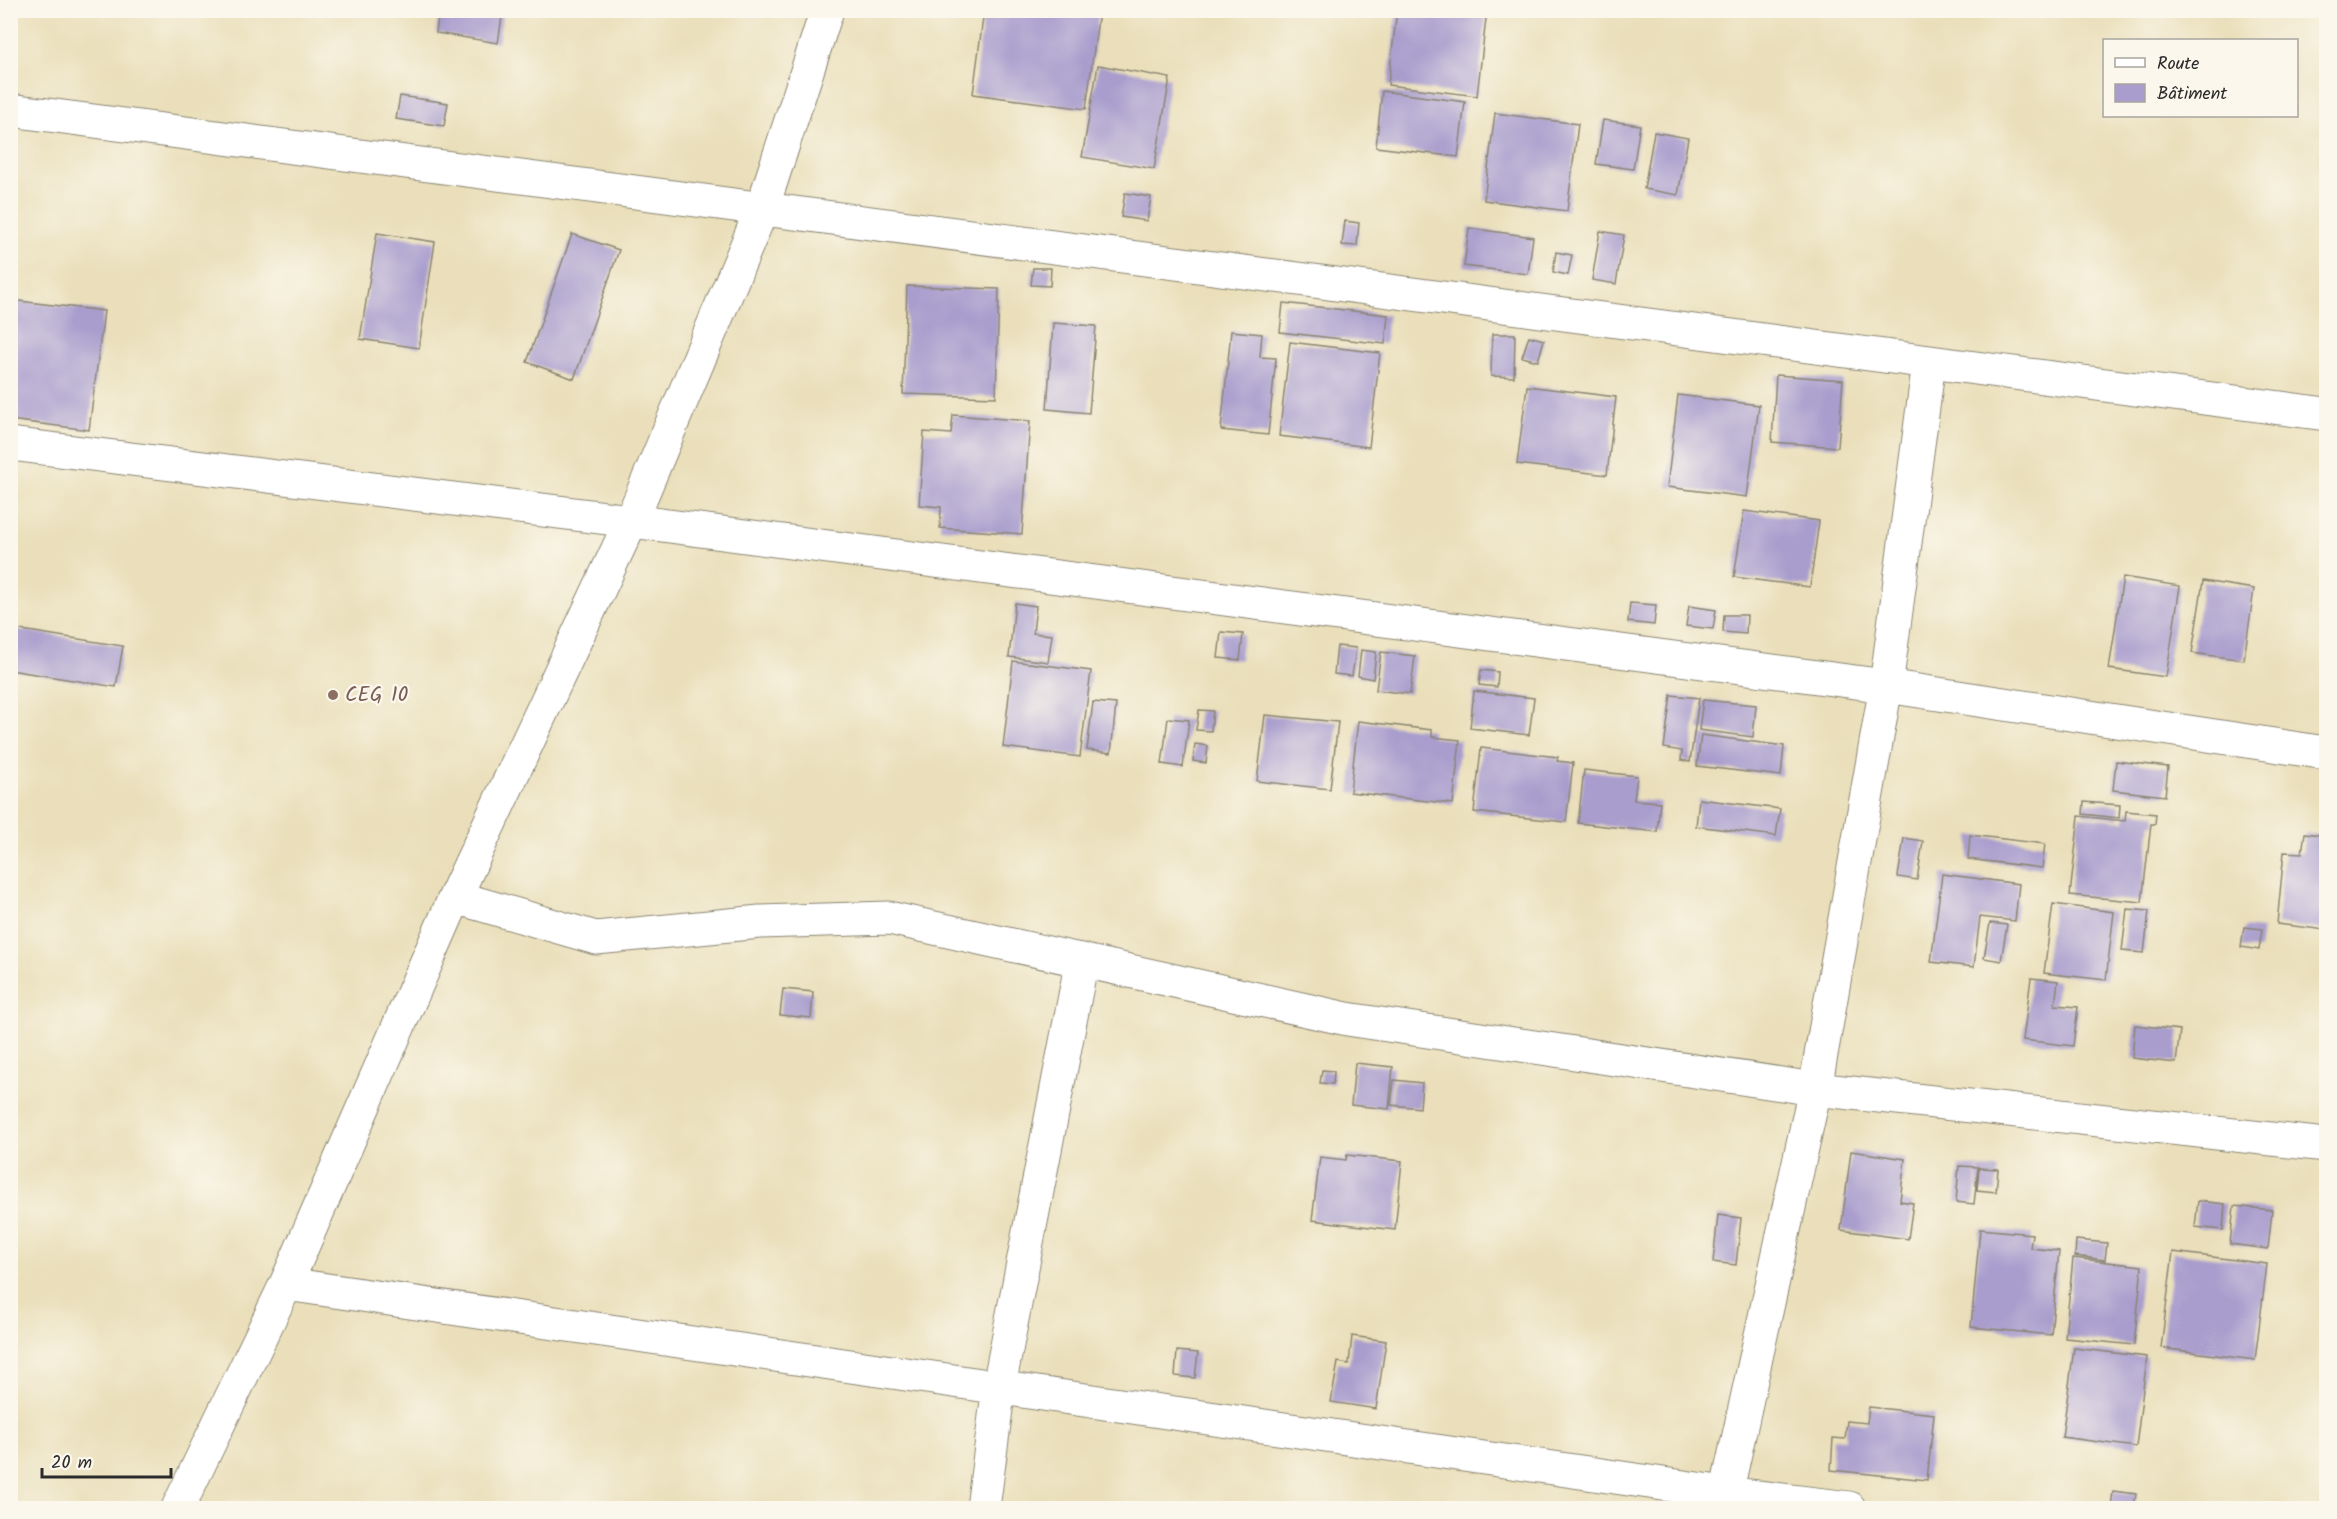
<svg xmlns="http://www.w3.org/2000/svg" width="2337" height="1519" font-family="Kalam,sans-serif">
<rect width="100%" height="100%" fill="#fbf7ec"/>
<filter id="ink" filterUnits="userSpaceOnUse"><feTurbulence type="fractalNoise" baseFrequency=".0167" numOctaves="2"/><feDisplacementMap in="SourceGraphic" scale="12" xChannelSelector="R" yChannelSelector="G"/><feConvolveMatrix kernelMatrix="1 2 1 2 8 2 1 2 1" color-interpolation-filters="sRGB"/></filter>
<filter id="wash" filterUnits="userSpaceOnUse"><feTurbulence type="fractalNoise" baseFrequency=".008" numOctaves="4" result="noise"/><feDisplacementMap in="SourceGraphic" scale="24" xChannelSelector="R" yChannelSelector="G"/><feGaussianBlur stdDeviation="1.35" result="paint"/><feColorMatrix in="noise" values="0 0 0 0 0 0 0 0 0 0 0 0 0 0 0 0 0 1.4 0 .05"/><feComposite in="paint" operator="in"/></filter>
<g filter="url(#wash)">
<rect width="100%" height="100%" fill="#eadfba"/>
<g id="blocks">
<!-- building -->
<path fill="#a99dcd" d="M 439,10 L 503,10 L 498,43 L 436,33 Z
M 984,10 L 1099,11 L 1086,109 L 973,94 Z
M 1397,10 L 1487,10 L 1477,96 L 1388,85 Z
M 1098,65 L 1170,78 L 1154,169 L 1082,157 Z
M 1382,91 L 1465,102 L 1458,157 L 1376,147 Z
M 400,96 L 448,103 L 444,126 L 396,119 Z
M 1495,113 L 1578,124 L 1567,211 L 1484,200 Z
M 1603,120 L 1640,125 L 1633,169 L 1596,164 Z
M 1654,132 L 1688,138 L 1678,195 L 1644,189 Z
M 1125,193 L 1151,197 L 1147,221 L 1121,217 Z
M 1345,221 L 1359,223 L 1357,246 L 1342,245 Z
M 1469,228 L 1533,237 L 1528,274 L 1464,266 Z
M 1600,231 L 1624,235 L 1616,284 L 1592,280 Z
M 377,233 L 435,242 L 419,348 L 360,339 Z
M 572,234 L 619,250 L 574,379 L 527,362 Z
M 1556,252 L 1572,255 L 1568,275 L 1553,272 Z
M 1033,268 L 1051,268 L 1050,286 L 1031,285 Z
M 907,286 L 999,289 L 996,397 L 903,394 Z
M 10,300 L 104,311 L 89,430 L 10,420 Z
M 1283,303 L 1388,315 L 1385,344 L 1280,332 Z
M 1053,323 L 1096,326 L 1089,413 L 1047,409 Z
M 1231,331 L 1262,334 L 1260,357 L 1276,358 L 1268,435 L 1221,430 Z
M 1492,334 L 1515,334 L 1514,377 L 1491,376 Z
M 1529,336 L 1544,340 L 1538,361 L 1522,357 Z
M 1290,342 L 1380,353 L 1369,447 L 1279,436 Z
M 1776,375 L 1843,380 L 1838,447 L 1772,442 Z
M 1527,386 L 1616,397 L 1607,475 L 1517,464 Z
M 1678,395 L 1759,405 L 1747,497 L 1667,487 Z
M 953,415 L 1030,421 L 1022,534 L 940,528 L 941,507 L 919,505 L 924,432 L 951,434 Z
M 1744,511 L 1819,521 L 1810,587 L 1734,577 Z
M 2123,577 L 2180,586 L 2166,677 L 2109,669 Z
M 2203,581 L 2254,589 L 2244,660 L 2192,653 Z
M 1015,603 L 1036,606 L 1033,633 L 1052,635 L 1048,662 L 1009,657 Z
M 1630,603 L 1656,605 L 1654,625 L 1628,622 Z
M 1689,606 L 1716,610 L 1713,629 L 1686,626 Z
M 1724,615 L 1747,615 L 1746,634 L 1723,632 Z
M 15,629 L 123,646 L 116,687 L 10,670 Z
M 1221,632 L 1243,634 L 1240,660 L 1218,658 Z
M 1337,646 L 1356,648 L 1352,676 L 1334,674 Z
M 1361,650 L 1376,652 L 1373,679 L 1358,676 Z
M 1381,652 L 1415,656 L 1410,694 L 1376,690 Z
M 1013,661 L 1091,671 L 1080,757 L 1003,747 Z
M 1481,670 L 1498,672 L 1497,687 L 1479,685 Z
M 1474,691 L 1534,698 L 1529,735 L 1470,728 Z
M 1671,695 L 1699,698 L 1690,762 L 1681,760 L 1682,751 L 1664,748 Z
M 1703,700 L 1756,705 L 1753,737 L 1699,730 Z
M 1093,702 L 1116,704 L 1111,753 L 1087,750 Z
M 1199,710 L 1213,711 L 1211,731 L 1196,730 Z
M 1265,715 L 1338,722 L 1330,789 L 1257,781 Z
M 1168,718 L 1189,720 L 1183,767 L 1162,764 Z
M 1358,721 L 1432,730 L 1432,737 L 1460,740 L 1453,804 L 1350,792 Z
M 1701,735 L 1784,746 L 1781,776 L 1697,766 Z
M 1195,744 L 1208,746 L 1206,763 L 1193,761 Z
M 1481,748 L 1558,757 L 1557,761 L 1573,763 L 1566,822 L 1474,812 Z
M 2116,761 L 2168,767 L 2165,796 L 2113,790 Z
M 1584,770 L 1637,776 L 1634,800 L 1660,802 L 1657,832 L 1578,823 Z
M 1699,799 L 1780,809 L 1776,836 L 1696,826 Z
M 2084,802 L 2120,805 L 2119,818 L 2083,814 Z
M 2126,811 L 2156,814 L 2155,824 L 2151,824 L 2142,902 L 2070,895 L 2079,816 L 2125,821 Z
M 2305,833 L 2326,836 L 2326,930 L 2277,924 L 2284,852 L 2302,853 Z
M 1970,835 L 2045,844 L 2042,868 L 1968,859 Z
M 1904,838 L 1923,841 L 1917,880 L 1898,877 Z
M 1942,874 L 2019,884 L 2015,921 L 1980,917 L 1974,967 L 1931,962 Z
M 2053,904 L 2114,912 L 2106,980 L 2044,973 Z
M 2127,909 L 2149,911 L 2144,953 L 2122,951 Z
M 1990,923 L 2007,925 L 2001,961 L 1984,958 Z
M 2244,927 L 2262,929 L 2259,950 L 2241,947 Z
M 2031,978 L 2058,981 L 2055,1005 L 2078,1007 L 2073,1046 L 2023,1040 Z
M 783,989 L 813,992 L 811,1018 L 780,1015 Z
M 2135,1025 L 2180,1030 L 2176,1063 L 2132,1058 Z
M 1355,1063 L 1393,1067 L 1389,1109 L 1351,1105 Z
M 1322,1070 L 1334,1071 L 1333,1084 L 1320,1083 Z
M 1394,1080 L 1422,1083 L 1420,1108 L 1391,1105 Z
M 1851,1151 L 1905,1159 L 1900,1201 L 1913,1203 L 1908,1239 L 1841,1230 Z
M 1347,1155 L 1402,1161 L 1395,1230 L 1312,1220 L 1320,1157 L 1346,1160 Z
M 1959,1166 L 1978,1167 L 1974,1204 L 1956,1202 Z
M 1979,1168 L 1998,1169 L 1996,1192 L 1977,1190 Z
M 2198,1201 L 2225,1204 L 2223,1230 L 2195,1227 Z
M 2234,1206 L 2272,1210 L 2268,1249 L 2230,1244 Z
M 1718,1215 L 1741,1218 L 1736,1265 L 1713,1262 Z
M 1980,1229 L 2032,1234 L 2030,1248 L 2059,1251 L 2051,1335 L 1971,1327 Z
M 2076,1240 L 2107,1243 L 2105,1260 L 2075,1256 Z
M 2173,1252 L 2267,1264 L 2255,1360 L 2161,1348 Z
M 2073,1258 L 2142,1266 L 2134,1345 L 2065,1338 Z
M 1352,1336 L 1386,1341 L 1376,1409 L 1331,1402 L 1338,1362 L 1349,1364 Z
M 2074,1348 L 2147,1357 L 2136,1447 L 2062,1437 Z
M 1177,1351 L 1198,1353 L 1195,1378 L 1175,1376 Z
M 1869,1407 L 1934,1414 L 1927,1480 L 1831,1470 L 1833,1438 L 1845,1439 L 1847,1421 L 1867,1423 Z
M 2113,1491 L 2136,1494 L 2134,1508 L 2111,1508 Z"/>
</g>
</g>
<g filter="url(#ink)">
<use href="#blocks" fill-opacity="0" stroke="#8a8572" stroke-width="1.5"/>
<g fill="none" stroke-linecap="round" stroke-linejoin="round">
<!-- minor casing -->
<g stroke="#8a8572" stroke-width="35">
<path id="minor" d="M 10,110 L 2326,414
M 10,444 L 631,521 L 1886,686 L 2326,753
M 455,897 L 596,938 L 760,922 L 889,918 L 1347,1019 L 1815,1089 L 2326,1145
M 286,1284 L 1725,1493 L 1849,1508
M 178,1508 L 286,1284 L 455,897 L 631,521 L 762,209 L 827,10
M 983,1508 L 999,1386 L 1082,960
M 1723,1508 L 1815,1089 L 1886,686 L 1929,362"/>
</g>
<!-- minor -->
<use href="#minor" stroke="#fff" stroke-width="33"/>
</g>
</g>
<!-- markers -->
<circle fill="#8d6e63" stroke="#fbf7ec" stroke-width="2" cx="333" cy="695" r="6"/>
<g text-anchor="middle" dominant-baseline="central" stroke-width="4.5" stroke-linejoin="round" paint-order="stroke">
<!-- education labels -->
<g font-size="21" fill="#785e54" stroke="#fbf7ec" text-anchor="start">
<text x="345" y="695">CEG 10</text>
</g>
</g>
<!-- margin -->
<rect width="2337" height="1519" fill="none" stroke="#fbf7ec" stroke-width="36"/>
<!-- legend -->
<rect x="2103" y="39" width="195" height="78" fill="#fbf7ec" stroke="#a8a59f" stroke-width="1.5"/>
<rect x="2115" y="58" width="30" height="9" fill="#ffffff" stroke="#a8a59f" stroke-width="1.5"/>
<text x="2157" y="69" font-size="18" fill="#2b2b2b">Route</text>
<rect x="2115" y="84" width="30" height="18" fill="#a99dcd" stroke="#a8a59f" stroke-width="1.5"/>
<text x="2157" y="99" font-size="18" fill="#2b2b2b">Bâtiment</text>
<!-- scale -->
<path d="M42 1468v9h129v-9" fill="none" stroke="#2b2b2b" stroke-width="3"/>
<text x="51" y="1468" font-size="18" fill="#2b2b2b" stroke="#fbf7ec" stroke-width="4.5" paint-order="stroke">20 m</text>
</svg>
